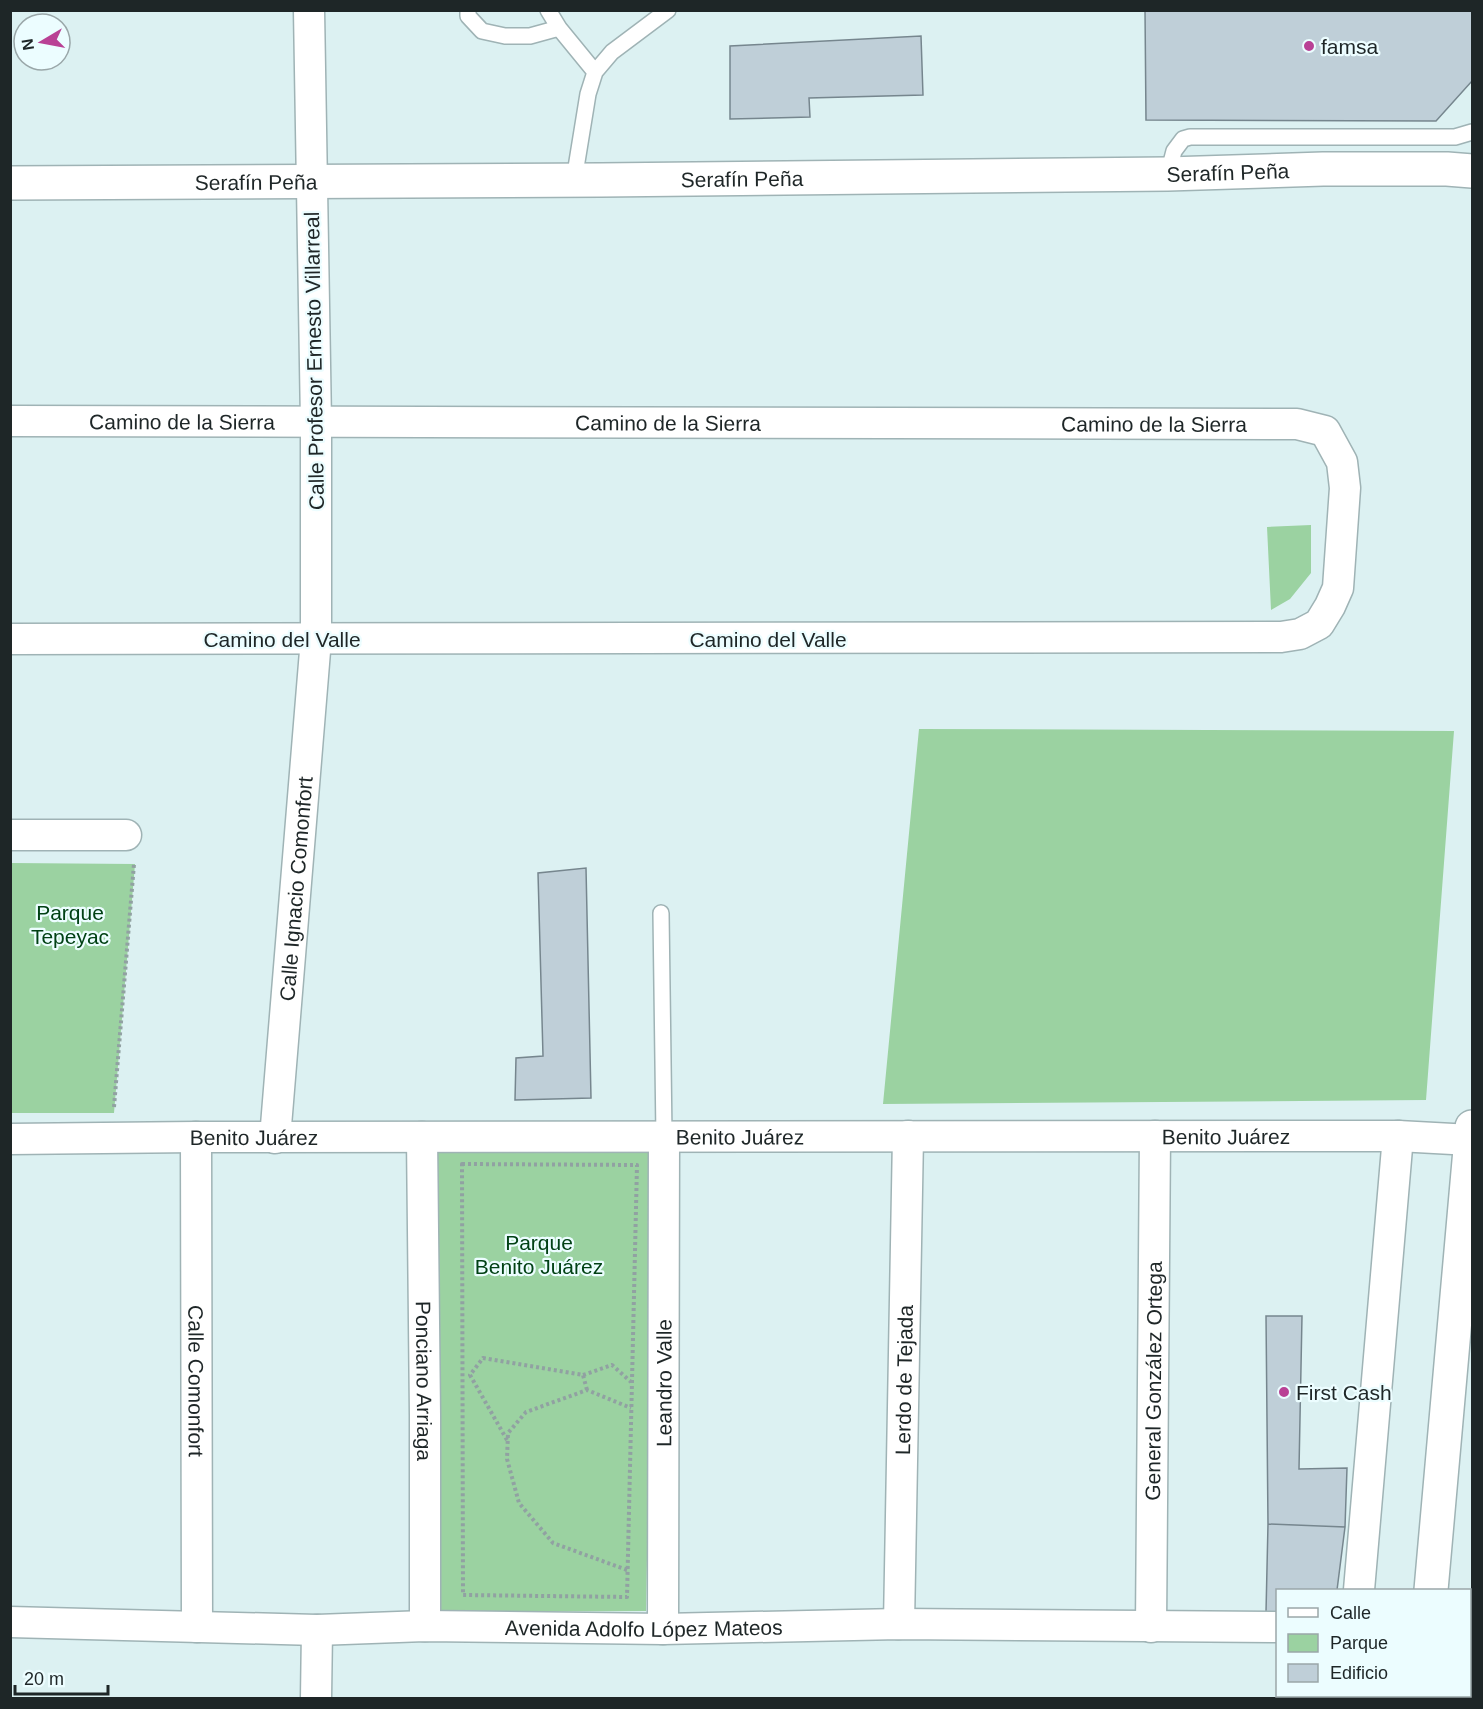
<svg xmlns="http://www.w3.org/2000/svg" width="1483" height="1709" font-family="Helvetica,sans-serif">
<rect width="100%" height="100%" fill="#dcf1f2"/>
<!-- green -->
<path fill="#9bd2a1" d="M 1311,525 L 1311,573 L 1290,599 L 1271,610 L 1267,527 Z
M 919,729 L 1454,731 L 1426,1100 L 883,1104 Z
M 11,863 L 135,864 L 114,1113 L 11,1113 Z
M 422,1137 L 655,1145 L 646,1611 L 430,1612 Z"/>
<!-- building -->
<path fill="#bfcfd8" stroke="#76868e" stroke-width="1.5" d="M 1145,10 L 1472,10 L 1472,81 L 1436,121 L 1146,120 Z
M 921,36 L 923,95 L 809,98 L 810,117 L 730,119 L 730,46 Z
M 586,868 L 591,1098 L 515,1100 L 516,1058 L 543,1056 L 538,873 Z
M 1266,1316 L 1302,1316 L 1299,1469 L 1347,1468 L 1345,1527 L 1268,1524 Z
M 1268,1524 L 1345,1527 L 1337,1590 L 1278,1590 L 1278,1612 L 1266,1612 Z"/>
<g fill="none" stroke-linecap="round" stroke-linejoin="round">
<!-- service casing -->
<g stroke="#9fb3b5" stroke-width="18">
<path id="service" d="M 468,10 L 468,16 L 482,31 L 505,36 L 530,36 L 559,28
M 548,10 L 559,28 L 595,72
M 1168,174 L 1174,151 L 1183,139 L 1190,137 L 1455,137 L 1472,132
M 574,180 L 588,94 L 595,72 L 612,52 L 668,10
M 661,913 L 664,1136"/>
</g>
<!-- minor casing -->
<g stroke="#9fb3b5" stroke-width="33">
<g id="minor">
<path id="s1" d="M 10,421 L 1297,424 L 1325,431 L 1342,462 L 1345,488 L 1338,588 L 1330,606 L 1319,624 L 1300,634 L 1281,637 L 10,639"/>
<path d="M 10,835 L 126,835"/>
<path id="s2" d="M 196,1137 L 197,1627"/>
<path id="s3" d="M 422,1137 L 425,1415 L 425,1626"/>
<path id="s4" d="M 275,1138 L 316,639 L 316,423 L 309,10"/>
<path id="s5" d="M 10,1139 L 196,1137 L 1398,1136 L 1471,1140"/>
<path d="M 1359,1590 L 1398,1136"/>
<path id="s6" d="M 10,1622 L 317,1630 L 425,1626 L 663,1629 L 899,1624 L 1278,1627"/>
<path id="s7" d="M 899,1624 L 908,1136"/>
<path id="s8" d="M 1151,1627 L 1155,1136"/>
<path id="s9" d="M 663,1629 L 664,1136"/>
<path d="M 316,1698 L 317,1630"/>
<path d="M 1349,1698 L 1350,1696"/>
</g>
</g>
<!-- secondary casing -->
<g stroke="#9fb3b5" stroke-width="36">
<g id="secondary">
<path id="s10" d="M 10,183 L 601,180 L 1168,174 L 1323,169 L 1447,169 L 1472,171"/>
<path d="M 1431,1590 L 1472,1127"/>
<path d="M 1421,1698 L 1422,1696"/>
</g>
</g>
<!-- path -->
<path stroke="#91a1a2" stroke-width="4" stroke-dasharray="3 3" stroke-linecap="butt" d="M 114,1107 L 134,864
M 462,1164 L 637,1165 L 627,1597 L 463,1595 Z
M 583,1375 L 612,1365 L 631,1382
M 507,1440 L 470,1375 L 483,1358 L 583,1375 L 587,1390
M 627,1570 L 553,1543 L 519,1503 L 507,1459 L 508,1433 L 526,1412 L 587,1390 L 631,1408"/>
<!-- service -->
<use href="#service" stroke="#fff" stroke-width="15"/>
<!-- minor -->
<use href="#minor" stroke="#fff" stroke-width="30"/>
<!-- secondary -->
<use href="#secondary" stroke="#fff" stroke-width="33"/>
</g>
<!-- markers -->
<g fill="#b94195" stroke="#ecfdff" stroke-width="2">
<circle cx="1309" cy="46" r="6"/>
<circle cx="1284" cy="1392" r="6"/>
</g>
<g text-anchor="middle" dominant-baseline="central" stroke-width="4.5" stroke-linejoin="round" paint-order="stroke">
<!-- poi labels -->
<g font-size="21" fill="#1e2627" stroke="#ecfdff" text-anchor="start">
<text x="1321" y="46">famsa</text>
<text x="1296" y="1392">First Cash</text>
</g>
<!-- street labels -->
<g font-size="21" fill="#1e2627" stroke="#ecfdff">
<text stroke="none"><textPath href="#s10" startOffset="1218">Serafín Peña</textPath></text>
<text stroke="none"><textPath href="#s10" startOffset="732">Serafín Peña</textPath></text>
<text stroke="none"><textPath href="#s10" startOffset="246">Serafín Peña</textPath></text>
<text transform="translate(314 361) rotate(-91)">Calle Profesor Ernesto Villarreal</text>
<text stroke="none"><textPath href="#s1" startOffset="172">Camino de la Sierra</textPath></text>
<text stroke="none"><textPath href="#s1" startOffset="658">Camino de la Sierra</textPath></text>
<text stroke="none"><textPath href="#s1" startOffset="1144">Camino de la Sierra</textPath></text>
<text x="282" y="639">Camino del Valle</text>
<text x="768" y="639">Camino del Valle</text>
<text stroke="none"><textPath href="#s4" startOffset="250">Calle Ignacio Comonfort</textPath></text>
<text stroke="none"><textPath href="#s5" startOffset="730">Benito Juárez</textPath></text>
<text stroke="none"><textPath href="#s5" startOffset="1216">Benito Juárez</textPath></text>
<text stroke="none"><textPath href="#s5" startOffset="244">Benito Juárez</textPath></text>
<text stroke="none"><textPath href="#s7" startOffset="244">Lerdo de Tejada</textPath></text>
<text stroke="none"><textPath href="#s3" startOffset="244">Ponciano Arriaga</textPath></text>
<text stroke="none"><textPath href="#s8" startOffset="246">General González Ortega</textPath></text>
<text stroke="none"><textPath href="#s2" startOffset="244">Calle Comonfort</textPath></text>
<text stroke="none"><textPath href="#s9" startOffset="246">Leandro Valle</textPath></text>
<text stroke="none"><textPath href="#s6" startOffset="634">Avenida Adolfo López Mateos</textPath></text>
</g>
<!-- park labels -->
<g font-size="21" fill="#014114" stroke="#ecfdff">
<text x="70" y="912">Parque<tspan x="70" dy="24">Tepeyac</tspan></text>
<text x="539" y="1242">Parque<tspan x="539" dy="24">Benito Juárez</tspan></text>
</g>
</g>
<!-- border -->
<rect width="1483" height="1709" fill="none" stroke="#1e2627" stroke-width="24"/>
<!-- legend -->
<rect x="1276" y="1589" width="195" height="108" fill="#ecfdff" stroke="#9aa7a9" stroke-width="1.5"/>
<rect x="1288" y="1608" width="30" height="9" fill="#ffffff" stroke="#9aa7a9" stroke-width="1.5"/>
<text x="1330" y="1619" font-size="18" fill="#1e2627">Calle</text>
<rect x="1288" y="1634" width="30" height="18" fill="#9bd2a1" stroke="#9aa7a9" stroke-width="1.5"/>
<text x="1330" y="1649" font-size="18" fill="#1e2627">Parque</text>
<rect x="1288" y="1664" width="30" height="18" fill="#bfcfd8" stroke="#9aa7a9" stroke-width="1.5"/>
<text x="1330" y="1679" font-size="18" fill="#1e2627">Edificio</text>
<!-- north arrow -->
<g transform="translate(42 42) rotate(260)"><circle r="28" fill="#ecfdff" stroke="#9aa7a9" stroke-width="1.5"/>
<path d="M0-4.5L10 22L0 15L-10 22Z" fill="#b94195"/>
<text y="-9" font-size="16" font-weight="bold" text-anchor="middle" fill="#1e2627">N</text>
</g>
<!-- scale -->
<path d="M15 1685v9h93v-9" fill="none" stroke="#1e2627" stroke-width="3"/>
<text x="24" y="1685" font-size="18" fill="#1e2627" stroke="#ecfdff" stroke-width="4.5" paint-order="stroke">20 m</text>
</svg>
